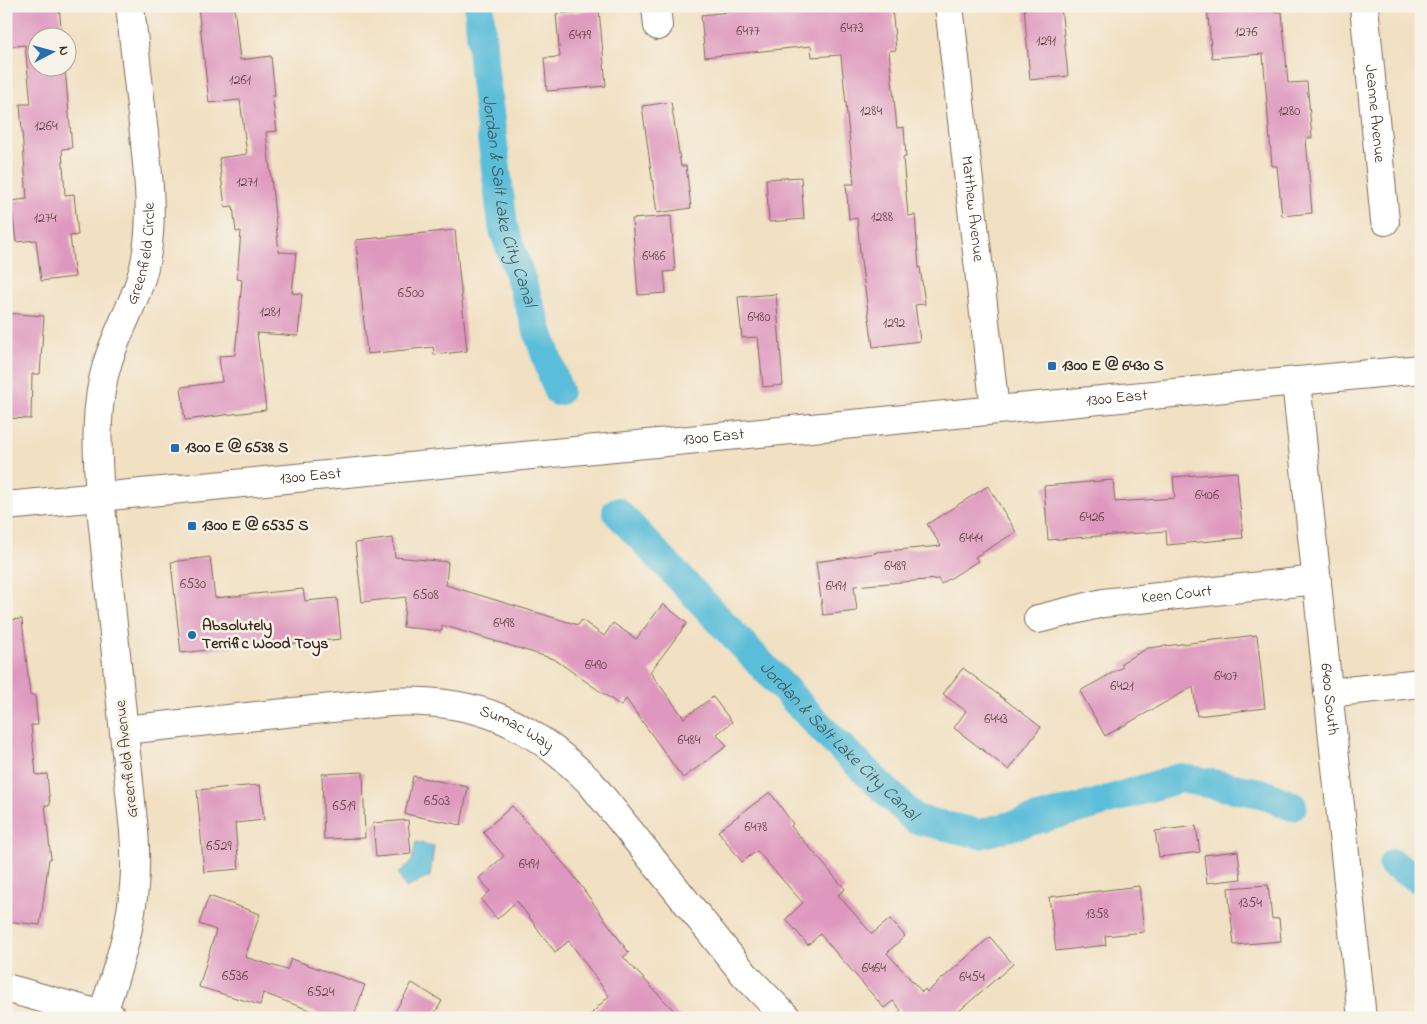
<svg xmlns="http://www.w3.org/2000/svg" width="1427" height="1024" font-family="'Indie Flower',sans-serif">
<rect width="100%" height="100%" fill="#f7f3e8"/>
<filter id="ink" filterUnits="userSpaceOnUse"><feTurbulence type="fractalNoise" baseFrequency=".02" numOctaves="2"/><feDisplacementMap in="SourceGraphic" scale="10" xChannelSelector="R" yChannelSelector="G"/><feConvolveMatrix kernelMatrix="1 2 1 2 8 2 1 2 1" color-interpolation-filters="sRGB"/></filter>
<filter id="wash" filterUnits="userSpaceOnUse"><feTurbulence type="fractalNoise" baseFrequency=".0096" numOctaves="4" result="noise"/><feDisplacementMap in="SourceGraphic" scale="20" xChannelSelector="R" yChannelSelector="G"/><feGaussianBlur stdDeviation="1.12" result="paint"/><feColorMatrix in="noise" values="0 0 0 0 0 0 0 0 0 0 0 0 0 0 0 0 0 1.4 0 .05"/><feComposite in="paint" operator="in"/></filter>
<g filter="url(#wash)">
<rect width="100%" height="100%" fill="#f1e0c2"/>
<!-- water -->
<path fill="#5abdd9" stroke="#4a747c" d="M 416,842 L 434,846 L 430,876 L 406,888 L 398,874 L 412,861 Z"/>
<g fill="none" stroke-linecap="round" stroke-linejoin="round">
<!-- canal -->
<g stroke="#5abdd9" stroke-width="30">
<path id="s1" d="M 479,6 L 484,72 L 503,226 L 558,391"/>
<path id="s2" d="M 617,512 L 829,736 L 915,819 L 980,834 L 1092,805 L 1180,778 L 1261,793 L 1292,806"/>
<path d="M 1393,864 L 1421,880"/>
</g>
</g>
<g id="blocks">
<!-- building -->
<path fill="#de97be" d="M 18,6 L 59,6 L 62,38 L 38,38 L 38,68 L 65,68 L 72,148 L 62,149 L 65,195 L 74,194 L 78,235 L 70,236 L 75,277 L 41,281 L 36,240 L 16,242 L 11,201 L 27,199 L 20,104 L 31,104 L 25,45 L 6,47 L 6,7 Z
M 198,6 L 234,6 L 240,60 L 271,56 L 275,96 L 272,96 L 277,131 L 266,132 L 279,252 L 296,253 L 292,293 L 302,294 L 298,336 L 257,333 L 266,410 L 185,420 L 181,387 L 222,382 L 219,356 L 235,355 L 242,280 L 237,279 L 241,231 L 236,232 L 233,206 L 225,207 L 219,158 L 247,154 L 240,100 L 209,103 Z
M 785,6 L 892,6 L 896,50 L 889,51 L 897,128 L 904,127 L 906,157 L 903,157 L 908,216 L 915,215 L 919,268 L 920,267 L 925,304 L 915,305 L 920,341 L 873,347 L 860,253 L 857,218 L 849,219 L 846,184 L 854,184 L 841,55 L 812,57 L 811,46 L 705,57 L 701,15 Z
M 1024,6 L 1061,6 L 1068,76 L 1030,80 Z
M 1207,6 L 1274,6 L 1274,12 L 1282,12 L 1288,83 L 1307,82 L 1312,138 L 1306,138 L 1312,213 L 1282,216 L 1277,166 L 1272,166 L 1263,54 L 1212,58 Z
M 599,10 L 606,86 L 547,91 L 544,58 L 560,57 L 556,14 Z
M 671,102 L 681,166 L 686,166 L 691,208 L 657,213 L 642,106 Z
M 801,177 L 804,219 L 769,222 L 766,179 Z
M 671,216 L 675,271 L 664,272 L 666,293 L 638,295 L 632,219 Z
M 455,230 L 467,351 L 434,355 L 433,347 L 367,354 L 356,240 Z
M 776,294 L 783,385 L 763,387 L 758,337 L 742,338 L 738,297 Z
M 6,313 L 44,316 L 40,374 L 32,374 L 31,419 L 6,418 Z
M 1237,472 L 1243,538 L 1167,545 L 1166,531 L 1048,540 L 1044,486 L 1113,480 L 1115,502 L 1175,498 L 1173,477 Z
M 988,486 L 1016,532 L 975,557 L 978,561 L 941,584 L 938,579 L 854,586 L 857,611 L 823,615 L 816,562 L 876,553 L 876,552 L 941,546 L 927,524 Z
M 393,538 L 395,557 L 448,562 L 446,585 L 578,625 L 582,620 L 604,636 L 613,623 L 636,639 L 663,604 L 687,623 L 650,672 L 684,718 L 713,697 L 732,722 L 717,734 L 727,746 L 683,778 L 626,699 L 621,706 L 554,659 L 442,625 L 442,631 L 403,627 L 406,597 L 362,602 L 355,543 Z
M 210,557 L 215,598 L 303,589 L 305,601 L 337,598 L 341,639 L 261,647 L 261,644 L 181,653 L 171,562 Z
M 22,619 L 30,695 L 35,695 L 38,725 L 31,725 L 36,775 L 47,774 L 50,805 L 45,805 L 51,859 L 49,859 L 40,925 L 6,921 L 6,875 L 12,838 L 6,790 L 6,620 Z
M 1257,635 L 1265,708 L 1197,716 L 1193,687 L 1105,736 L 1080,691 L 1123,667 L 1121,663 L 1148,648 Z
M 963,668 L 1041,727 L 1009,770 L 954,728 L 966,711 L 943,694 Z
M 363,772 L 365,838 L 324,839 L 322,774 Z
M 413,776 L 468,787 L 461,825 L 405,814 Z
M 260,785 L 264,820 L 235,823 L 239,869 L 204,872 L 197,790 Z
M 770,792 L 793,824 L 791,826 L 845,889 L 838,895 L 872,934 L 890,919 L 905,936 L 887,953 L 922,992 L 925,989 L 927,992 L 990,937 L 1013,964 L 951,1018 L 893,1018 L 901,1010 L 893,1001 L 884,1008 L 820,934 L 808,945 L 786,919 L 803,903 L 757,851 L 742,862 L 718,831 Z
M 512,806 L 571,872 L 629,953 L 623,957 L 681,1018 L 587,1018 L 609,996 L 569,941 L 555,952 L 517,901 L 497,919 L 481,900 L 490,891 L 479,878 L 504,856 L 483,832 Z
M 408,820 L 411,854 L 376,857 L 373,823 Z
M 1196,826 L 1200,852 L 1159,857 L 1155,831 Z
M 1238,851 L 1241,879 L 1207,883 L 1204,855 Z
M 1268,885 L 1272,919 L 1279,918 L 1281,941 L 1234,945 L 1228,888 Z
M 1139,886 L 1144,932 L 1105,936 L 1106,945 L 1056,951 L 1049,897 Z
M 209,896 L 260,914 L 245,957 L 287,970 L 291,959 L 365,985 L 353,1018 L 331,1018 L 263,993 L 260,1005 L 199,987 L 216,930 L 199,924 Z
M 412,983 L 442,1001 L 432,1018 L 391,1018 Z"/>
</g>
</g>
<g filter="url(#ink)">
<use href="#blocks" fill-opacity="0" stroke="#7b6a57" stroke-width="1"/>
<g fill="none" stroke-linecap="round" stroke-linejoin="round">
<!-- minor casing -->
<g stroke="#7b6a57" stroke-width="30">
<g id="minor">
<path d="M 656,6 L 658,26"/>
<path id="s3" d="M 949,6 L 995,410"/>
<path id="s4" d="M 1364,6 L 1385,221"/>
<path id="s5" d="M 1296,381 L 1362,1018"/>
<path id="s6" d="M 1038,619 L 1103,603 L 1317,580"/>
<path d="M 1328,693 L 1421,683"/>
<path id="s7" d="M 124,730 L 389,702 C 475,698 529,721 590,782 L 745,975 L 787,1018"/>
<path d="M 6,988 L 113,1018"/>
<path id="s8" d="M 101,1018 C 124,952 140,901 134,831 L 100,497 C 97,452 94,405 108,361 C 120,324 142,291 147,251 C 153,212 148,173 144,134 C 139,92 135,49 130,6"/>
</g>
</g>
<!-- major casing -->
<g stroke="#7b6a57" stroke-width="30">
<g id="major">
<path id="s9" d="M 6,506 L 1421,369"/>
</g>
</g>
<!-- minor -->
<use href="#minor" stroke="#fff" stroke-width="28"/>
<!-- major -->
<use href="#major" stroke="#fff" stroke-width="28"/>
</g>
</g>
<!-- markers -->
<g fill="#1f6fb2" stroke="#f7f3e8" stroke-width="2">
<rect x="1047" y="361" width="10" height="10" rx="2.5"/>
<rect x="170" y="443" width="10" height="10" rx="2.5"/>
<rect x="187" y="521" width="10" height="10" rx="2.5"/>
<circle cx="192" cy="635" r="5"/>
</g>
<g text-anchor="middle" dominant-baseline="central" stroke-width="5" stroke-linejoin="round" paint-order="stroke">
<!-- number labels -->
<g font-size="14" fill="#644546">
<text x="852" y="28">6473</text>
<text x="748" y="31">6477</text>
<text x="1246" y="32">1276</text>
<text x="580" y="35">6479</text>
<text x="1046" y="41">1291</text>
<text x="240" y="80">1261</text>
<text x="871" y="111">1284</text>
<text x="1289" y="111">1280</text>
<text x="46" y="126">1264</text>
<text x="247" y="182">1271</text>
<text x="882" y="217">1288</text>
<text x="45" y="218">1274</text>
<text x="654" y="256">6486</text>
<text x="411" y="293">6500</text>
<text x="270" y="312">1281</text>
<text x="759" y="317">6480</text>
<text x="894" y="323">1292</text>
<text x="1207" y="495">6406</text>
<text x="1092" y="517">6426</text>
<text x="971" y="538">6444</text>
<text x="895" y="566">6489</text>
<text x="193" y="584">6530</text>
<text x="836" y="586">6491</text>
<text x="426" y="595">6508</text>
<text x="504" y="623">6498</text>
<text x="596" y="665">6490</text>
<text x="1226" y="676">6407</text>
<text x="1122" y="686">6421</text>
<text x="996" y="719">6443</text>
<text x="689" y="740">6484</text>
<text x="437" y="801">6503</text>
<text x="344" y="806">6519</text>
<text x="756" y="827">6478</text>
<text x="219" y="846">6529</text>
<text x="529" y="864">6491</text>
<text x="1250" y="903">1354</text>
<text x="1097" y="914">1358</text>
<text x="874" y="968">6464</text>
<text x="235" y="976">6536</text>
<text x="972" y="977">6454</text>
<text x="321" y="992">6524</text>
</g>
<!-- street labels -->
<g font-size="16" fill="#3b2a1e" stroke="#f7f3e8">
<text stroke="none"><textPath href="#s4" startOffset="108">Jeanne Avenue</textPath></text>
<text stroke="none"><textPath href="#s3" startOffset="204">Matthew Avenue</textPath></text>
<text stroke="none"><textPath href="#s8" startOffset="778">Greenfield Circle</textPath></text>
<text stroke="none"><textPath href="#s9" startOffset="1116">1300 East</textPath></text>
<text stroke="none"><textPath href="#s9" startOffset="711">1300 East</textPath></text>
<text stroke="none"><textPath href="#s9" startOffset="306">1300 East</textPath></text>
<text stroke="none"><textPath href="#s6" startOffset="141">Keen Court</textPath></text>
<text stroke="none"><textPath href="#s5" startOffset="320">6400 South</textPath></text>
<text stroke="none"><textPath href="#s7" startOffset="399">Sumac Way</textPath></text>
<text transform="translate(127 759) rotate(-96)">Greenfield Avenue</text>
</g>
<!-- poi labels -->
<g font-size="16" font-weight="bold" fill="#3b2a1e" stroke="#f7f3e8" text-anchor="start">
<text x="1062" y="366">1300 E @ 6430 S</text>
<text x="185" y="448">1300 E @ 6538 S</text>
<text x="202" y="526">1300 E @ 6535 S</text>
<text x="202" y="626">Absolutely<tspan x="202" dy="18">Terrific Wood Toys</tspan></text>
</g>
<!-- water labels -->
<g font-size="18" font-style="italic" fill="#445656" stroke="#f7f3e8">
<text stroke="none"><textPath href="#s1" startOffset="198">Jordan &amp; Salt Lake City Canal</textPath></text>
<text stroke="none"><textPath href="#s2" startOffset="319">Jordan &amp; Salt Lake City Canal</textPath></text>
</g>
</g>
<!-- margin -->
<rect width="1427" height="1024" fill="none" stroke="#f7f3e8" stroke-width="25"/>
<!-- north arrow -->
<g transform="translate(52 52) rotate(84)"><circle r="24" fill="#f7f3e8" stroke="#aca397"/>
<path d="M0-4L9 19L0 12L-9 19Z" fill="#1f6fb2"/>
<text y="-8" font-size="14" font-weight="bold" text-anchor="middle" fill="#3b2a1e">N</text>
</g>
</svg>
